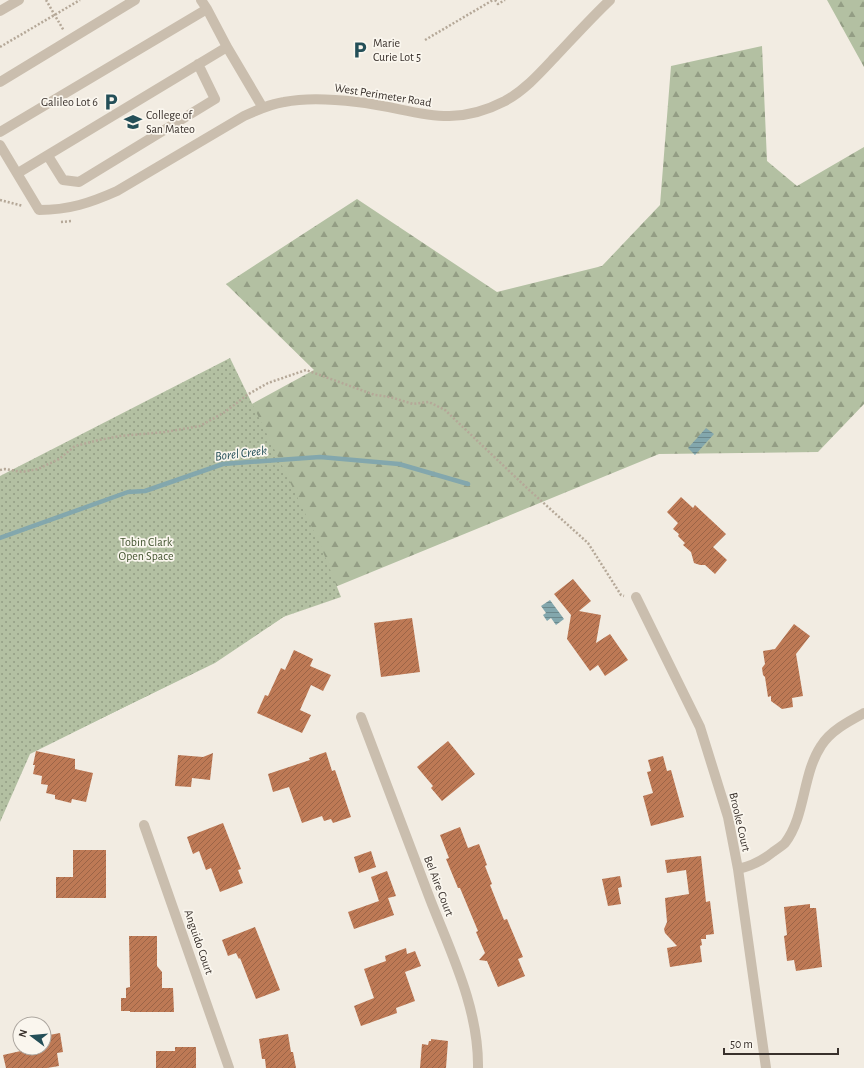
<svg xmlns="http://www.w3.org/2000/svg" width="864" height="1068" font-family="'Alegreya Sans',sans-serif">
<defs>
<pattern id="forest-firs" width="22" height="20" patternUnits="userSpaceOnUse"><rect width="22" height="20" fill="#b3c0a2"/><path d="M5 1l3.5 6h-7zM16 11l3.5 6h-7z" fill="#939d84"/></pattern>
<pattern id="park-dots" width="8" height="8" patternUnits="userSpaceOnUse"><rect width="8" height="8" fill="#b3c0a2"/><path d="M2 2h.1M6 6h.1" fill="none" stroke="#939d84" stroke-width="1.8" stroke-linecap="round"/></pattern>
<pattern id="water-rules" width="6" height="5" patternUnits="userSpaceOnUse"><rect width="6" height="5" fill="#83a7ad"/><path d="M0 2.5h6" fill="none" stroke="#6c898d"/></pattern>
<pattern id="building-hatch" width="6" height="6" patternUnits="userSpaceOnUse"><rect width="6" height="6" fill="#bd7955"/><path d="M-1 1l2-2M0 6l6-6M5 7l2-2" fill="none" stroke="#9b6447"/></pattern>
</defs>
<rect width="100%" height="100%" fill="#f2ece2"/>
<!-- forest -->
<path fill="url(#forest-firs)" d="M 827,0 L 864,0 L 864,67 Z
M 762,46 L 767,161 L 797,186 L 864,147 L 864,404 L 818,452 L 659,454 L 318,594 L 215,663 L 30,753 L 0,785 L 155,457 L 314,370 L 226,284 L 357,199 L 497,292 L 602,266 L 660,205 L 671,66 Z"/>
<!-- park -->
<path fill="url(#park-dots)" d="M 230,358 L 320,544 L 341,597 L 283,617 L 213,663 L 30,754 L 0,822 L 0,476 Z"/>
<!-- water -->
<path fill="url(#water-rules)" d="M 706,428 L 714,434 L 695,455 L 688,448 Z
M 550,600 L 564,619 L 556,625 L 551,618 L 547,621 L 543,615 L 546,613 L 541,606 Z"/>
<g fill="none" stroke-linecap="round" stroke-linejoin="round">
<!-- stream -->
<path stroke="#83a7ad" stroke-width="4.5" d="M 0,538 L 128,492 L 145,491 L 223,464 L 320,457 L 399,464 L 468,484"/>
</g>
<!-- building -->
<path fill="url(#building-hatch)" d="M 681,497 L 693,508 L 695,505 L 726,534 L 713,547 L 727,560 L 715,574 L 705,565 L 700,565 L 694,563 L 691,552 L 683,545 L 685,543 L 678,536 L 679,534 L 673,529 L 678,523 L 667,512 Z
M 573,579 L 591,601 L 579,611 L 601,615 L 596,643 L 610,634 L 628,660 L 605,676 L 598,665 L 590,671 L 567,639 L 571,615 L 554,594 Z
M 412,618 L 420,672 L 381,677 L 374,623 Z
M 794,624 L 810,636 L 796,654 L 803,696 L 792,698 L 793,707 L 782,709 L 771,701 L 771,696 L 768,697 L 765,677 L 763,675 L 762,668 L 765,664 L 763,651 L 775,649 Z
M 294,650 L 313,659 L 310,666 L 331,675 L 323,691 L 311,685 L 300,710 L 311,715 L 302,733 L 257,713 L 265,695 L 268,696 L 281,668 L 285,670 Z
M 448,741 L 475,774 L 442,801 L 431,788 L 433,786 L 417,767 Z
M 36,751 L 75,759 L 75,769 L 93,773 L 86,802 L 72,799 L 71,803 L 55,799 L 55,795 L 46,793 L 48,785 L 41,784 L 42,776 L 33,774 L 35,765 L 33,765 Z
M 326,752 L 332,771 L 335,770 L 351,817 L 333,823 L 331,819 L 324,821 L 322,816 L 302,823 L 289,787 L 273,792 L 268,774 L 310,760 L 309,758 Z
M 213,753 L 210,780 L 192,778 L 191,787 L 175,786 L 178,755 L 203,757 Z
M 663,756 L 667,771 L 671,770 L 684,817 L 651,826 L 643,796 L 653,793 L 647,772 L 651,771 L 648,760 Z
M 223,823 L 241,869 L 238,870 L 243,883 L 220,892 L 211,868 L 206,870 L 199,851 L 193,854 L 187,837 Z
M 460,827 L 468,848 L 479,844 L 487,865 L 485,866 L 492,884 L 490,885 L 504,920 L 507,919 L 523,957 L 518,959 L 525,976 L 498,987 L 487,961 L 479,960 L 485,953 L 476,932 L 478,931 L 460,888 L 458,888 L 446,859 L 449,858 L 440,835 Z
M 73,850 L 106,850 L 106,898 L 56,898 L 56,877 L 73,877 Z
M 371,851 L 376,867 L 359,873 L 354,857 Z
M 701,856 L 706,902 L 710,901 L 714,934 L 706,935 L 706,939 L 701,939 L 702,945 L 700,946 L 702,962 L 670,967 L 667,948 L 677,946 L 665,933 L 664,929 L 667,922 L 665,898 L 689,894 L 686,870 L 667,873 L 665,860 Z
M 387,871 L 396,896 L 388,898 L 394,915 L 354,929 L 348,912 L 379,901 L 371,877 Z
M 620,876 L 622,887 L 618,888 L 621,904 L 608,906 L 602,879 Z
M 810,904 L 810,908 L 816,908 L 822,967 L 796,971 L 794,960 L 787,961 L 784,936 L 787,935 L 784,907 Z
M 255,927 L 280,990 L 256,999 L 240,958 L 239,959 L 236,953 L 228,956 L 222,940 Z
M 129,936 L 157,936 L 157,966 L 162,972 L 162,988 L 173,988 L 174,1012 L 130,1012 L 130,1011 L 121,1011 L 121,998 L 126,998 L 126,988 L 130,987 Z
M 406,948 L 407,954 L 415,951 L 421,966 L 405,972 L 415,1001 L 396,1008 L 397,1013 L 361,1026 L 354,1006 L 374,998 L 364,969 L 386,961 L 385,956 Z
M 60,1033 L 63,1052 L 57,1053 L 59,1066 L 47,1068 L 6,1068 L 3,1055 L 34,1048 L 44,1048 L 44,1036 Z
M 288,1034 L 291,1052 L 293,1052 L 296,1068 L 266,1068 L 265,1059 L 262,1059 L 259,1039 Z
M 431,1039 L 448,1041 L 446,1068 L 420,1068 L 422,1044 L 428,1045 L 429,1041 L 431,1041 Z
M 175,1047 L 196,1047 L 196,1068 L 156,1068 L 156,1051 L 175,1051 Z"/>
<g fill="none" stroke-linecap="round" stroke-linejoin="round">
<!-- path -->
<path stroke="#b5a898" stroke-width="2.5" stroke-dasharray="2 2" stroke-linecap="butt" d="M 46,0 L 64,31
M 495,0 L 498,4 L 505,0
M 425,40 L 493,0
M 0,47 L 80,0
M 0,200 L 23,206
M 61,222 L 72,221
M 0,470 L 5,469 L 22,472 L 38,469 L 59,459 L 75,446 L 99,440 L 120,436 L 165,432 L 200,426 L 225,412 L 247,395 L 268,383 L 306,370 L 375,395 L 390,397 L 413,404 L 429,402 L 445,410 L 528,489 L 588,543 L 621,595 L 624,596"/>
<!-- minor -->
<path stroke="#cabeae" stroke-width="10" d="M 201,0 L 207,9
M 0,11 L 19,0
M 0,82 L 135,0
M 0,132 L 207,9 L 227,47
M 0,145 L 39,210 C 69,210 90,203 117,191 L 244,116 C 257,110 270,104 284,102 C 308,97 333,99 357,102 C 414,108 447,131 505,101 C 525,90 540,73 555,57 C 573,38 591,18 610,0
M 48,156 L 63,180 L 79,182 L 215,99 L 198,64
M 18,173 L 227,47 L 263,108
M 636,597 L 700,727 L 728,817 L 738,869 L 766,1068
M 361,717 C 384,778 407,838 430,899 C 451,953 479,1009 478,1068
M 144,825 L 229,1068
M 738,869 C 752,866 762,861 773,852 C 777,849 782,846 785,843 C 806,815 802,775 821,746 C 830,731 849,721 864,713"/>
</g>
<!-- icons -->
<defs>
<g id="parking-bare" transform="scale(1.38)"><path d="M-3.5-5.5H1a3.5 3.5 0 0 1 0 7H-1V5.5H-3.5ZM-1-3.4V-.6H.8a1.4 1.4 0 0 0 0-2.8Z" fill="#244f58" stroke="#faf6ee" stroke-width="2.5" paint-order="stroke"/></g>
<g id="university-bare" transform="scale(1.38)"><path d="M0-5L7-2L0 1L-7-2ZM-4 1L0 2.5L4 1V4Q0 6-4 4Z" fill="#244f58" stroke="#faf6ee" stroke-width="2.5" paint-order="stroke"/></g>
</defs>
<g fill-rule="evenodd">
<use href="#parking-bare" x="360" y="50"/>
<use href="#parking-bare" x="111" y="102"/>
<use href="#university-bare" x="133" y="122"/>
</g>
<g text-anchor="middle" dominant-baseline="central" stroke-width="3.5" stroke-linejoin="round" paint-order="stroke">
<!-- poi labels -->
<g font-size="12" fill="#39312c" stroke="#faf6ee" text-anchor="start">
<text x="373" y="43">Marie<tspan x="373" dy="14">Curie Lot 5</tspan></text>
<text x="98" y="102" text-anchor="end">Galileo Lot 6</text>
<text x="146" y="115">College of<tspan x="146" dy="14">San Mateo</tspan></text>
</g>
<!-- street labels -->
<g font-size="12" fill="#39312c" stroke="#faf6ee">
<text transform="translate(383 95) rotate(9)">West Perimeter Road</text>
<text transform="translate(740 822) rotate(77)">Brooke Court</text>
<text transform="translate(439 886) rotate(69)">Bel Aire Court</text>
<text transform="translate(199 942) rotate(71)">Anguido Court</text>
</g>
<!-- park labels -->
<g font-size="12" fill="#445531" stroke="#faf6ee">
<text x="146" y="542">Tobin Clark<tspan x="146" dy="14">Open Space</tspan></text>
</g>
<!-- water labels -->
<g font-size="13" font-style="italic" fill="#244f58" stroke="#faf6ee">
<text transform="translate(241 454) rotate(-7)">Borel Creek</text>
</g>
</g>
<!-- north arrow -->
<g transform="translate(32 1036) rotate(286)"><circle r="19" fill="#faf6ee" stroke="#ada7a0"/>
<path d="M0-3L7 15L0 10L-7 15Z" fill="#244f58"/>
<text y="-6" font-size="11" font-weight="bold" text-anchor="middle" fill="#39312c">N</text>
</g>
<!-- scale -->
<path d="M724 1048v6h114v-6" fill="none" stroke="#39312c" stroke-width="2"/>
<text x="730" y="1048" font-size="12" fill="#39312c" stroke="#faf6ee" stroke-width="3" paint-order="stroke">50 m</text>
</svg>
